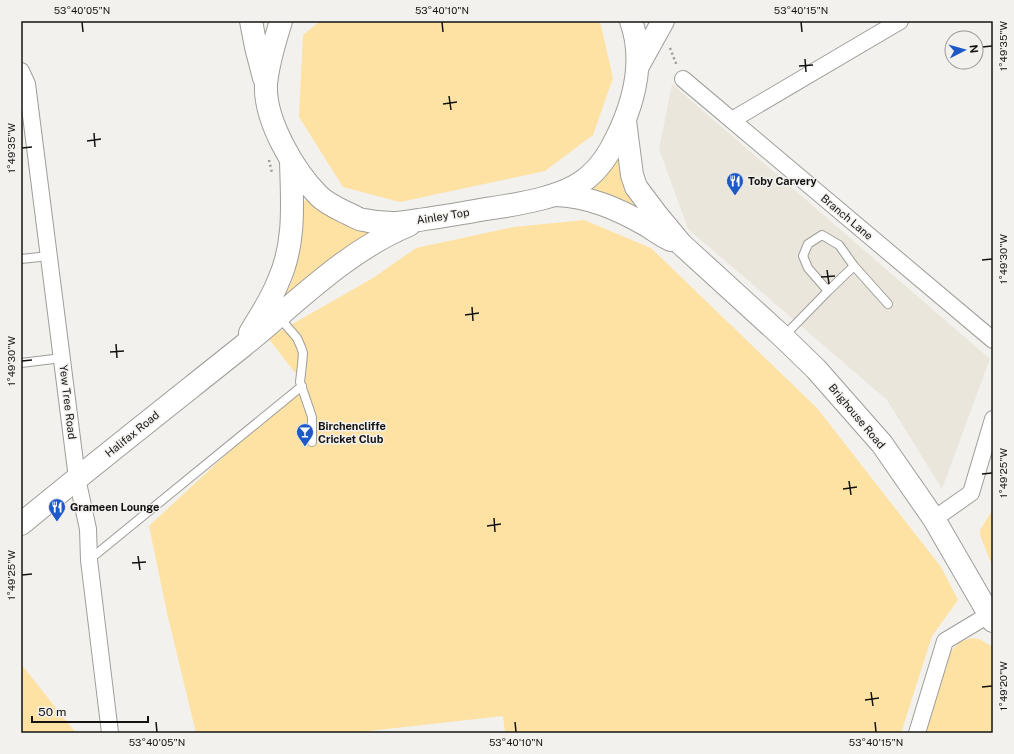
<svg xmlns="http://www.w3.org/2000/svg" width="1014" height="754" font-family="'Public Sans',sans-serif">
<rect width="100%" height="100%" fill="#f3f1ee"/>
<!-- built -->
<path fill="#ebe6dc" d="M 672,84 L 990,359 L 942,489 L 887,400 L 688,229 L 659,149 Z"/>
<!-- green -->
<path fill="#fde2a3" d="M 320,21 L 600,21 L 613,78 L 593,135 L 545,171 L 400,202 L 343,187 L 299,117 L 303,35 Z
M 618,153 C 621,173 626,190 635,208 L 580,189 Z
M 309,196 L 376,229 L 281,304 L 292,281 L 299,254 L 301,205 Z
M 584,220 L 651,248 L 817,408 L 941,567 L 958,600 L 932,636 L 901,733 L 505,733 L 503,716 L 351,733 L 196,733 L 167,613 L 149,526 L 303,383 L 268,338 L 373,278 L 416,248 L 514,227 Z
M 993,509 L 993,568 L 980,535 L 980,530 Z
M 971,638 L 979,639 L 993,647 L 993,733 L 925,733 L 944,666 L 951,651 L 960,642 Z
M 21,664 L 76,733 L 21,733 Z"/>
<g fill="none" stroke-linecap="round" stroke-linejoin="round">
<!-- lane casing -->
<g stroke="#9e9d99" stroke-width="10">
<path id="lane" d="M 21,259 L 49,256
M 828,291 L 854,266
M 279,317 L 297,338 L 301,347 L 303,353 L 302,365 L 300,382 L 312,417 L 312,442
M 784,336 L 828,291 L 808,268 L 803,256 L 808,244 L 822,235 L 839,245 L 854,266 L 888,304
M 21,363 L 62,358
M 89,560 L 302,386"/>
</g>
<!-- street casing -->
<g stroke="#9e9d99" stroke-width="18">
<path id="street" d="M 21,71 L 27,84 L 77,478 L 88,529 L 89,560 L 110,733
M 683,79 L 993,340
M 732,120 L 900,21
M 934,519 L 971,493 L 993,419
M 917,733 L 945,641 L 990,614"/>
</g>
<!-- primary casing -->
<g stroke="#9e9d99" stroke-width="24">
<path id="primary" d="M 625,121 L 632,175 L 636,187 L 657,215 L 681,244 L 783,337 L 816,369 L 882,444 L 934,519 L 993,621
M 555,195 C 589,196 618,209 646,225 C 656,231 660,235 671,240"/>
</g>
<!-- highway casing -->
<g stroke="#9e9d99" stroke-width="24">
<path id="highway" d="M 251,21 L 256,47 L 264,78
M 281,21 C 275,41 268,62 266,84 C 264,120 294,171 319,196 C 327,204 339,209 349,214 C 354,216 359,220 364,220 C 373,222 384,223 393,223 C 402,223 411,221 419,220 C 439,217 459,214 480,210 C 512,205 562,199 587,178 C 601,167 610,152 617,137 C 635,100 645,60 631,21
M 638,66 L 663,21
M 250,333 C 260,316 271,300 278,282 C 296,243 292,202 291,161
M 21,524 C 94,464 169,405 243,346 C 296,303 346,251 409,225"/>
</g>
<!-- path -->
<path stroke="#9e9c9a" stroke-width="2.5" stroke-dasharray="2 3" stroke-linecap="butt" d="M 670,48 L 677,66
M 269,160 L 272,173"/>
<!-- lane -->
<use href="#lane" stroke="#fff" stroke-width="8"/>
<!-- street -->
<use href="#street" stroke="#fff" stroke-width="16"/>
<!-- primary -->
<use href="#primary" stroke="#fff" stroke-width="22"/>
<!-- highway -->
<use href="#highway" stroke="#fff" stroke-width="22"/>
</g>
<!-- ticks -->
<path fill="none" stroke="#131311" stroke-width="1.5" d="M 82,22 L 83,32M 442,22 L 443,32M 801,22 L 802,32M 982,47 L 992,46M 805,59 L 806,72M 799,66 L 813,65M 449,96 L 451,110M 443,104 L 457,102M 94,133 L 95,147M 87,141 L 101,139M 22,148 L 32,147M 982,260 L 992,259M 827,270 L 829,284M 821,277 L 835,276M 472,307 L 473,321M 465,315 L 479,313M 116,344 L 117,358M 110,352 L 124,351M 22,361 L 32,360M 982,474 L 992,473M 849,481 L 851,495M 843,489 L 857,487M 494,518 L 495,532M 487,526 L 501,524M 138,556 L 140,570M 132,563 L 146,562M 22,575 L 32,574M 982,687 L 992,686M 871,692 L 873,706M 865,700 L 879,698M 156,722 L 157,732M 515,722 L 516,732M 875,722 L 876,732"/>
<!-- icons -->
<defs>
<g id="restaurant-pin" transform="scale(0.9)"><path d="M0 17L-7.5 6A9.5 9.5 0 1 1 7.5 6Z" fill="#1d5ac7" stroke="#f3f1ee"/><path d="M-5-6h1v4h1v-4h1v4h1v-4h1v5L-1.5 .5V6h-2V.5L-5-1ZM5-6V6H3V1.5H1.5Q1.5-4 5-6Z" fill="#fff"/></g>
<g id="bar-pin" transform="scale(0.9)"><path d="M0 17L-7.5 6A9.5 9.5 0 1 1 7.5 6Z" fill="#1d5ac7" stroke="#f3f1ee"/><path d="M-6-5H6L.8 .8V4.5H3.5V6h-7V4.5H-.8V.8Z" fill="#fff"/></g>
</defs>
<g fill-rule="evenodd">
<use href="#restaurant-pin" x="735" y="181"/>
<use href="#bar-pin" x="305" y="432"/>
<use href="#restaurant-pin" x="57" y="507"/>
</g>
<g text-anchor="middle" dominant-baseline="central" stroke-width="3" stroke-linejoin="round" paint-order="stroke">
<!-- poi labels -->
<g font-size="11" font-weight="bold" fill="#131311" stroke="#f3f1ee" text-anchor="start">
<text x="748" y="181">Toby Carvery</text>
<text x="318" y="426">Birchencliffe<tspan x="318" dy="13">Cricket Club</tspan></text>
<text x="70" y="507">Grameen Lounge</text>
</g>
<!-- street labels -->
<g font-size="11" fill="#131311" stroke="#f3f1ee">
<text transform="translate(443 216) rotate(-9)">Ainley Top</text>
<text transform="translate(847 217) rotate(40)">Branch Lane</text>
<text transform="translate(68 402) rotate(83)">Yew Tree Road</text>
<text transform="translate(857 416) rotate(50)">Brighouse Road</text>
<text transform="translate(132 434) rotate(-39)">Halifax Road</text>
</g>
</g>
<!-- border -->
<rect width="1014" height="754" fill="none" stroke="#f3f1ee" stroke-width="44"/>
<!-- north arrow -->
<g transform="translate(964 50) rotate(84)"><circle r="19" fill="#f3f1ee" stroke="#999896"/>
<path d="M0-3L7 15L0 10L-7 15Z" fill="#1d5ac7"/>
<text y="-6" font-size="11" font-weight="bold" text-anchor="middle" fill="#131311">N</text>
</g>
<!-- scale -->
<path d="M32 716v6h116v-6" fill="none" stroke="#131311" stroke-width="2"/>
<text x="38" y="716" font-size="12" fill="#131311" stroke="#f3f1ee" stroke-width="3" paint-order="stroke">50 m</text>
<rect x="22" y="22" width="970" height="710" fill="none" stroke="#131311" stroke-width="1.5"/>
<g font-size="10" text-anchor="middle" fill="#131311">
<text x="82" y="14">53°40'05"N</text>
<text x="442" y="14">53°40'10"N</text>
<text x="801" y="14">53°40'15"N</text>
<text transform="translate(1003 46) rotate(-90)" y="4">1°49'35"W</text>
<text transform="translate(11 148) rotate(-90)" y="4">1°49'35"W</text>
<text transform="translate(1003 259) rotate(-90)" y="4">1°49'30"W</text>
<text transform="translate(11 361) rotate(-90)" y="4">1°49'30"W</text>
<text transform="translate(1003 473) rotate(-90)" y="4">1°49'25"W</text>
<text transform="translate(11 575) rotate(-90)" y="4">1°49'25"W</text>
<text transform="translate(1003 686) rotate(-90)" y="4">1°49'20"W</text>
<text x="157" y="746">53°40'05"N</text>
<text x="516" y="746">53°40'10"N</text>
<text x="876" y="746">53°40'15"N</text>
</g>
</svg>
